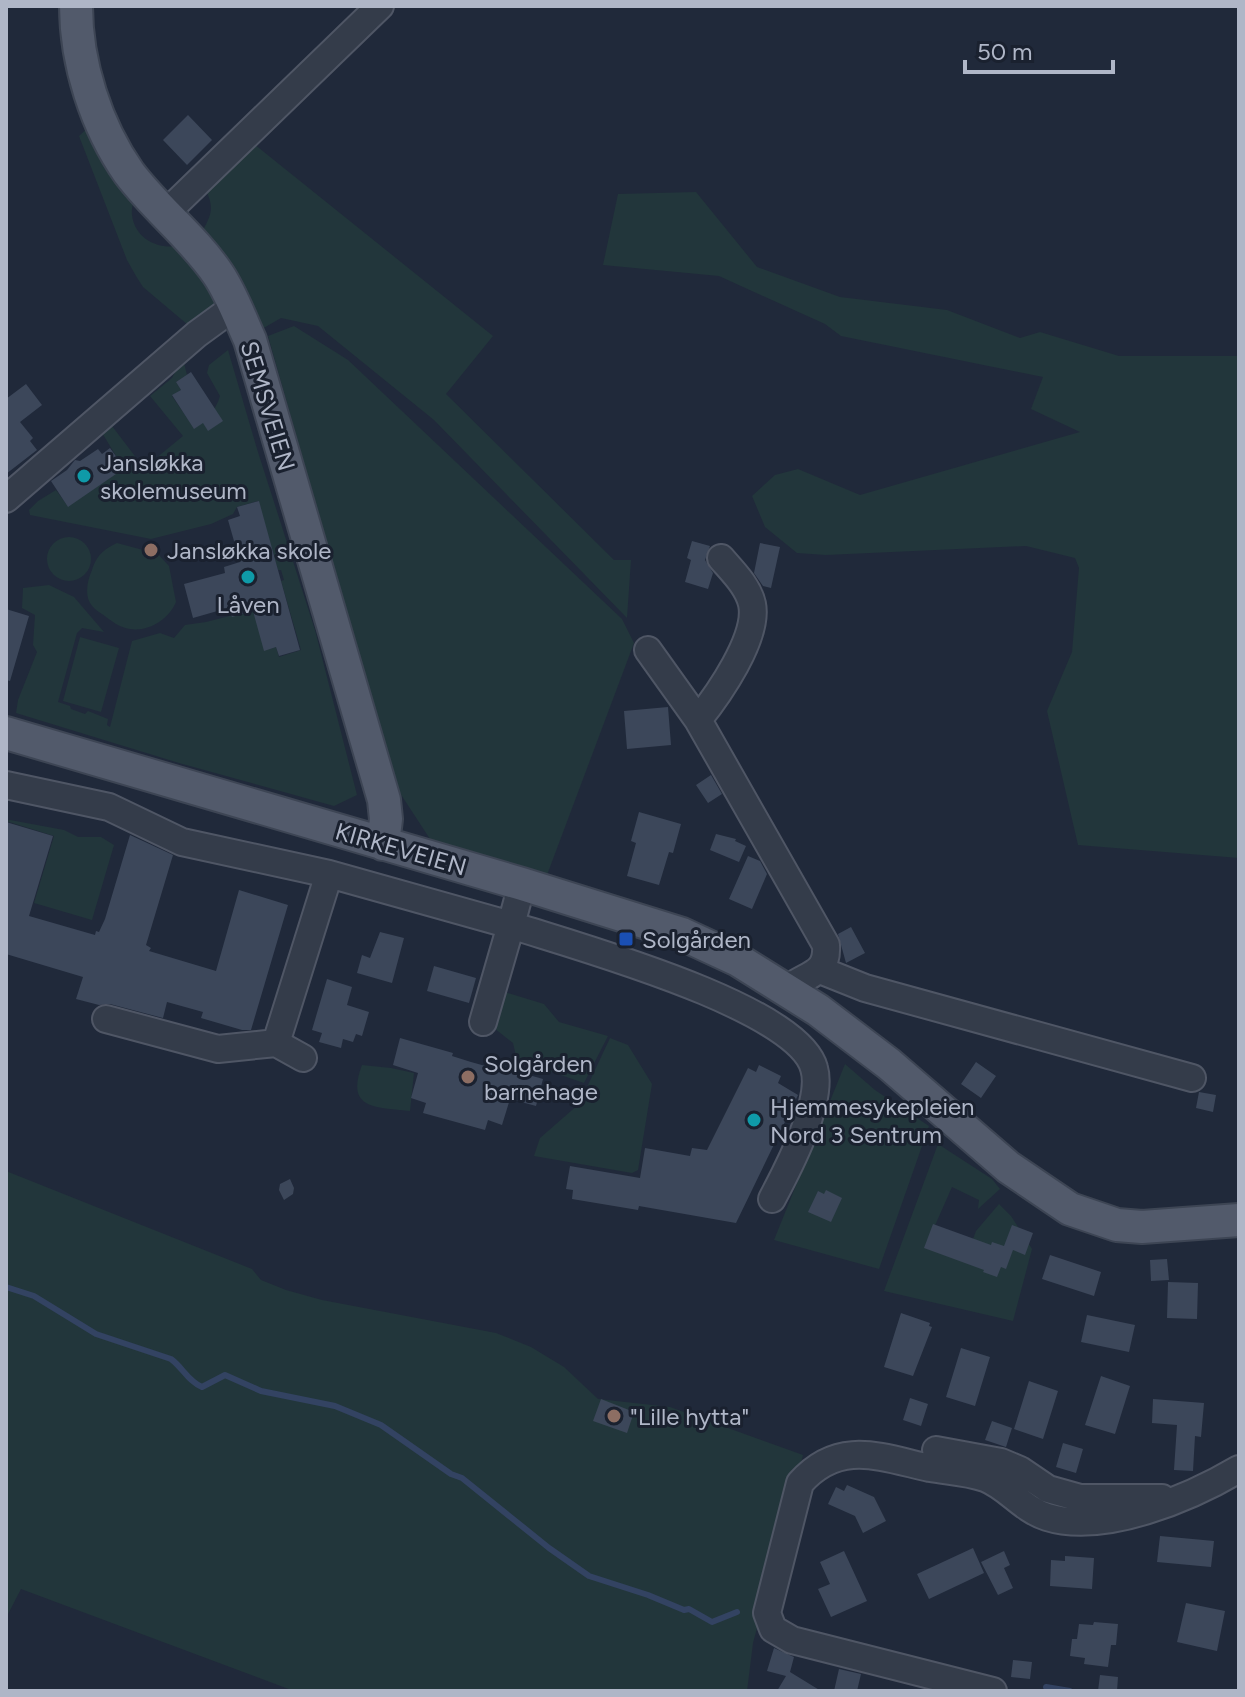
<svg xmlns="http://www.w3.org/2000/svg" width="1245" height="1697" font-family="Figtree,sans-serif">
<rect width="100%" height="100%" fill="#20293a"/>
<!-- green -->
<path fill="#22363b" d="M 93,123 C 99,135 132,187 133,196 C 134,202 131,209 132,215 C 135,241 163,252 185,244 L 218,307 L 194,330 L 143,287 L 136,276 L 127,260 L 79,136 Z
M 249,140 L 493,336 L 446,394 L 614,560 L 631,560 L 627,618 L 434,420 L 318,326 L 281,318 L 255,333 L 200,236 C 211,214 216,210 204,186 Z
M 696,192 L 757,267 L 840,297 L 947,310 L 1020,338 L 1040,332 L 1119,356 L 1239,356 L 1239,858 L 1078,845 L 1047,711 L 1072,652 L 1079,568 L 1075,558 L 1026,546 L 826,555 L 797,553 L 765,527 L 752,496 L 775,475 L 798,469 L 860,495 L 1080,432 L 1031,409 L 1043,377 L 841,336 L 825,324 L 719,276 L 603,265 L 618,194 Z
M 294,326 L 348,360 L 622,619 L 634,643 L 547,875 L 430,839 L 396,787 L 268,336 Z
M 228,350 L 257,449 L 315,630 L 357,795 L 334,806 L 179,763 L 16,713 L 18,700 L 37,652 L 33,645 L 35,615 L 22,608 L 23,588 L 49,585 L 74,597 L 104,632 L 82,628 L 77,633 L 58,702 L 70,706 L 71,709 L 85,714 L 88,711 L 108,719 L 107,725 L 110,727 L 132,641 L 160,633 L 174,638 L 185,625 L 206,622 L 253,610 L 265,650 L 276,647 L 279,657 L 301,650 L 281,581 L 284,580 L 281,570 L 278,570 L 258,501 L 237,507 L 233,514 L 211,524 L 151,539 L 30,515 L 29,510 L 38,501 L 56,490 L 68,506 L 115,474 L 114,472 L 122,466 L 101,431 L 112,426 L 144,468 L 183,436 L 150,396 L 172,378 L 180,363 L 184,363 L 187,375 L 176,382 L 181,390 L 172,396 L 194,428 C 206,422 216,410 220,396 L 207,373 L 209,365 Z
M47 559a22 22 0 1 1 44 0a22 22 0 1 1-44 0Z
M 117,543 L 158,554 L 169,566 L 176,602 C 169,619 149,632 130,629 C 120,628 110,620 102,614 C 97,611 91,606 89,601 C 85,591 88,579 92,570 C 97,555 103,550 117,543 Z
M 80,637 L 119,648 L 101,712 L 63,701 Z
M 10,820 L 64,830 L 78,837 L 101,837 L 114,845 L 92,920 L 34,903 L 54,836 L 6,821 Z
M 498,990 L 544,1004 L 559,1022 L 608,1036 L 584,1083 L 517,1060 L 513,1043 L 489,1024 Z
M 610,1038 L 628,1045 L 652,1084 L 638,1170 L 632,1173 L 534,1156 L 540,1138 L 579,1104 Z
M 845,1064 L 875,1090 L 929,1126 L 879,1269 L 774,1240 Z
M 362,1065 L 391,1068 L 414,1073 L 410,1111 C 376,1107 345,1110 362,1065 Z
M 938,1144 L 992,1179 L 1000,1189 L 978,1209 L 979,1200 L 952,1187 L 933,1230 L 967,1255 L 976,1231 L 999,1204 L 1011,1216 L 1032,1249 L 1013,1321 L 884,1291 Z
M 6,1171 L 252,1269 L 261,1280 L 286,1290 L 322,1300 L 496,1333 L 531,1347 L 564,1367 L 598,1399 L 670,1407 L 803,1455 L 753,1643 L 747,1691 L 294,1691 L 21,1589 L 6,1618 Z"/>
<g fill="none" stroke-linecap="round" stroke-linejoin="round">
<!-- stream -->
<path stroke="#334362" stroke-width="6" d="M 6,1287 L 34,1296 L 96,1334 L 171,1359 C 183,1368 188,1381 202,1387 L 225,1375 L 261,1391 L 335,1406 L 381,1425 L 451,1474 L 462,1478 L 549,1548 L 589,1576 L 648,1595 L 684,1610 L 689,1609 L 712,1622 L 737,1612
M 1046,1687 L 1070,1691"/>
</g>
<!-- building -->
<path fill="#3c475a" d="M 188,115 L 212,140 L 187,165 L 163,140 Z
M 191,372 L 223,421 L 208,431 L 203,423 L 194,429 L 172,395 L 181,390 L 176,382 Z
M 26,384 L 42,405 L 20,422 L 33,438 L 30,441 L 37,450 L 6,474 L 6,399 Z
M 110,448 L 123,466 L 114,472 L 116,474 L 68,507 L 51,481 L 67,470 L 75,460 L 80,461 L 98,449 L 102,454 Z
M 259,501 L 300,650 L 279,656 L 276,647 L 264,651 L 253,611 L 232,617 L 228,608 L 193,618 L 184,584 L 225,573 L 224,567 L 240,562 L 228,520 L 240,516 L 237,507 Z
M 692,541 L 710,546 L 705,560 L 713,573 L 708,589 L 685,582 L 691,560 L 687,558 Z
M 760,543 L 780,547 L 771,588 L 763,586 L 754,573 Z
M 6,609 L 29,616 L 10,681 L 6,680 Z
M 668,707 L 671,745 L 627,749 L 624,711 Z
M 711,775 L 722,794 L 708,803 L 696,785 Z
M 639,812 L 681,824 L 673,853 L 669,852 L 659,885 L 627,876 L 636,843 L 631,841 Z
M 6,822 L 53,836 L 29,916 L 95,935 L 96,931 L 99,932 L 105,919 L 130,835 L 173,855 L 146,945 L 151,948 L 149,951 L 216,971 L 239,890 L 288,905 L 251,1030 L 242,1030 L 201,1018 L 203,1012 L 167,1002 L 163,1018 L 110,1004 L 99,1005 L 76,999 L 83,977 L 6,954 Z
M 716,834 L 736,839 L 735,841 L 746,846 L 739,862 L 710,850 Z
M 748,856 L 760,861 L 767,874 L 752,909 L 729,899 Z
M 851,927 L 865,953 L 846,963 L 838,934 Z
M 380,932 L 404,938 L 392,983 L 357,973 L 362,955 L 370,958 Z
M 434,966 L 476,978 L 469,1003 L 427,991 Z
M 327,979 L 352,987 L 347,1005 L 369,1012 L 362,1036 L 356,1034 L 353,1042 L 343,1039 L 341,1048 L 319,1042 L 322,1033 L 312,1030 Z
M 400,1038 L 453,1053 L 452,1056 L 471,1062 L 489,1067 L 490,1064 L 543,1079 L 536,1106 L 510,1099 L 502,1125 L 488,1120 L 485,1130 L 423,1113 L 426,1103 L 411,1098 L 418,1073 L 393,1065 Z
M 976,1062 L 996,1076 L 981,1098 L 961,1084 Z
M 759,1065 L 781,1076 L 778,1083 L 798,1095 L 736,1223 L 639,1206 L 638,1210 L 572,1199 L 573,1190 L 566,1189 L 570,1166 L 640,1178 L 645,1148 L 690,1156 L 692,1148 L 707,1150 L 748,1068 L 756,1072 Z
M 1199,1092 L 1216,1095 L 1213,1112 L 1196,1108 Z
M 290,1179 L 294,1188 L 293,1194 L 284,1200 L 279,1190 L 280,1184 Z
M 826,1190 L 842,1198 L 831,1222 L 808,1212 L 818,1191 L 824,1194 Z
M 933,1224 L 991,1245 L 992,1242 L 1004,1246 L 1012,1225 L 1033,1233 L 1025,1255 L 1013,1250 L 1006,1269 L 1001,1267 L 997,1277 L 983,1272 L 984,1270 L 924,1248 Z
M 1050,1255 L 1101,1272 L 1094,1296 L 1042,1279 Z
M 1167,1259 L 1169,1280 L 1151,1281 L 1150,1260 Z
M 1168,1282 L 1198,1283 L 1197,1319 L 1167,1318 Z
M 901,1313 L 930,1323 L 929,1326 L 932,1327 L 913,1376 L 884,1367 Z
M 1087,1315 L 1135,1325 L 1129,1352 L 1081,1342 Z
M 961,1348 L 990,1357 L 975,1406 L 946,1397 Z
M 1101,1376 L 1130,1386 L 1115,1434 L 1085,1425 Z
M 1029,1381 L 1058,1391 L 1043,1439 L 1014,1429 Z
M 910,1398 L 928,1404 L 921,1426 L 903,1420 Z
M 601,1399 L 634,1412 L 627,1433 L 593,1421 Z
M 1153,1399 L 1204,1403 L 1201,1437 L 1195,1436 L 1193,1471 L 1174,1470 L 1177,1425 L 1152,1423 Z
M 992,1421 L 1012,1428 L 1006,1447 L 985,1440 Z
M 1063,1443 L 1083,1449 L 1076,1473 L 1056,1467 Z
M 847,1485 L 874,1497 L 886,1521 L 863,1533 L 855,1516 L 828,1504 L 836,1487 L 844,1491 Z
M 1160,1536 L 1214,1541 L 1211,1567 L 1157,1562 Z
M 973,1548 L 984,1573 L 929,1599 L 917,1574 Z
M 844,1551 L 867,1601 L 831,1617 L 818,1589 L 830,1584 L 820,1562 Z
M 1004,1551 L 1010,1565 L 1004,1568 L 1013,1588 L 998,1595 L 981,1562 Z
M 1065,1556 L 1094,1558 L 1092,1589 L 1050,1586 L 1051,1560 L 1065,1561 Z
M 1186,1603 L 1225,1611 L 1217,1651 L 1177,1642 Z
M 1094,1622 L 1118,1624 L 1116,1645 L 1111,1645 L 1108,1667 L 1084,1664 L 1085,1658 L 1070,1656 L 1072,1639 L 1077,1639 L 1079,1624 L 1093,1625 Z
M 774,1648 L 794,1657 L 790,1672 L 821,1691 L 777,1691 L 786,1676 L 767,1671 Z
M 1013,1660 L 1032,1662 L 1030,1679 L 1011,1677 Z
M 839,1669 L 861,1674 L 857,1691 L 834,1691 Z
M 1100,1675 L 1118,1677 L 1117,1691 L 1098,1691 Z"/>
<g fill="none" stroke-linecap="round" stroke-linejoin="round">
<!-- minor casing -->
<g stroke="#4f5665" stroke-width="30">
<path id="minor" d="M 166,213 L 380,6
M 6,499 L 197,334 L 234,307
M 648,650 L 698,720 L 826,945 C 828,975 808,973 787,989
M 698,720 C 718,695 759,637 752,604 C 748,586 732,571 721,558
M 6,785 L 109,807 L 182,842 L 329,874 L 511,925 L 483,1022
M 522,884 L 511,925 C 572,945 797,1006 814,1068 C 824,1101 788,1169 772,1199
M 820,970 L 865,988 L 1192,1078
M 106,1019 L 218,1049 L 276,1043
M 303,1058 L 276,1043 L 329,874
M 936,1450 L 1001,1462 L 1020,1470 L 1048,1489 L 1080,1498 L 1162,1498
M 993,1691 L 792,1640 L 773,1629 L 767,1613 L 800,1483 C 839,1439 880,1457 930,1468 C 948,1471 968,1472 985,1478 C 1008,1487 1022,1509 1047,1517 C 1104,1535 1190,1498 1239,1469"/>
</g>
<!-- major casing -->
<g stroke="#3d4554" stroke-width="36">
<path id="major" d="M 76,6 C 76,63 96,126 129,173 C 156,209 193,237 218,274 C 231,293 240,318 250,340 L 384,800 L 386,819 L 383,844
M 6,733 L 522,884 L 682,934 L 738,960 L 818,1010 L 889,1064 L 1008,1167 L 1070,1209 L 1117,1225 L 1142,1227 L 1239,1220"/>
</g>
<!-- minor -->
<use href="#minor" stroke="#343c4a" stroke-width="26"/>
<!-- major -->
<use href="#major" stroke="#525a6b" stroke-width="32"/>
</g>
<!-- markers -->
<g fill="#0f9aa8" stroke="#1a212f" stroke-width="3">
<circle cx="84" cy="476" r="8"/>
<circle cx="248" cy="577" r="8"/>
<circle cx="754" cy="1120" r="8"/>
</g>
<g fill="#8d6e63" stroke="#1a212f" stroke-width="3">
<circle cx="151" cy="550" r="8"/>
<circle cx="468" cy="1077" r="8"/>
<circle cx="614" cy="1416" r="8"/>
</g>
<rect fill="#1a4fb4" stroke="#1a212f" stroke-width="3" x="618" y="931" width="16" height="16" rx="4"/>
<g text-anchor="middle" dominant-baseline="central" stroke-width="6" stroke-linejoin="round" paint-order="stroke">
<!-- street labels -->
<g font-size="24" fill="#afb6c7" stroke="#1a212f">
<text transform="translate(268 406) rotate(73)">SEMSVEIEN</text>
<text transform="translate(401 849) rotate(16)">KIRKEVEIEN</text>
</g>
<!-- poi labels -->
<g font-size="24" fill="#afb6c7" stroke="#1a212f" text-anchor="start">
<text x="100" y="462">Jansløkka<tspan x="100" dy="28">skolemuseum</tspan></text>
<text x="167" y="550">Jansløkka skole</text>
<text x="248" y="604" text-anchor="middle">Låven</text>
<text x="642" y="939">Solgården</text>
<text x="484" y="1063">Solgården<tspan x="484" dy="28">barnehage</tspan></text>
<text x="770" y="1106">Hjemmesykepleien<tspan x="770" dy="28">Nord 3 Sentrum</tspan></text>
<text x="630" y="1416">"Lille hytta"</text>
</g>
</g>
<!-- border -->
<rect width="1245" height="1697" fill="none" stroke="#afb6c7" stroke-width="16"/>
<!-- scale -->
<path d="M965 60v12h148v-12" fill="none" stroke="#afb6c7" stroke-width="4"/>
<text x="977" y="60" font-size="24" fill="#afb6c7" stroke="#1a212f" stroke-width="6" paint-order="stroke">50 m</text>
</svg>
